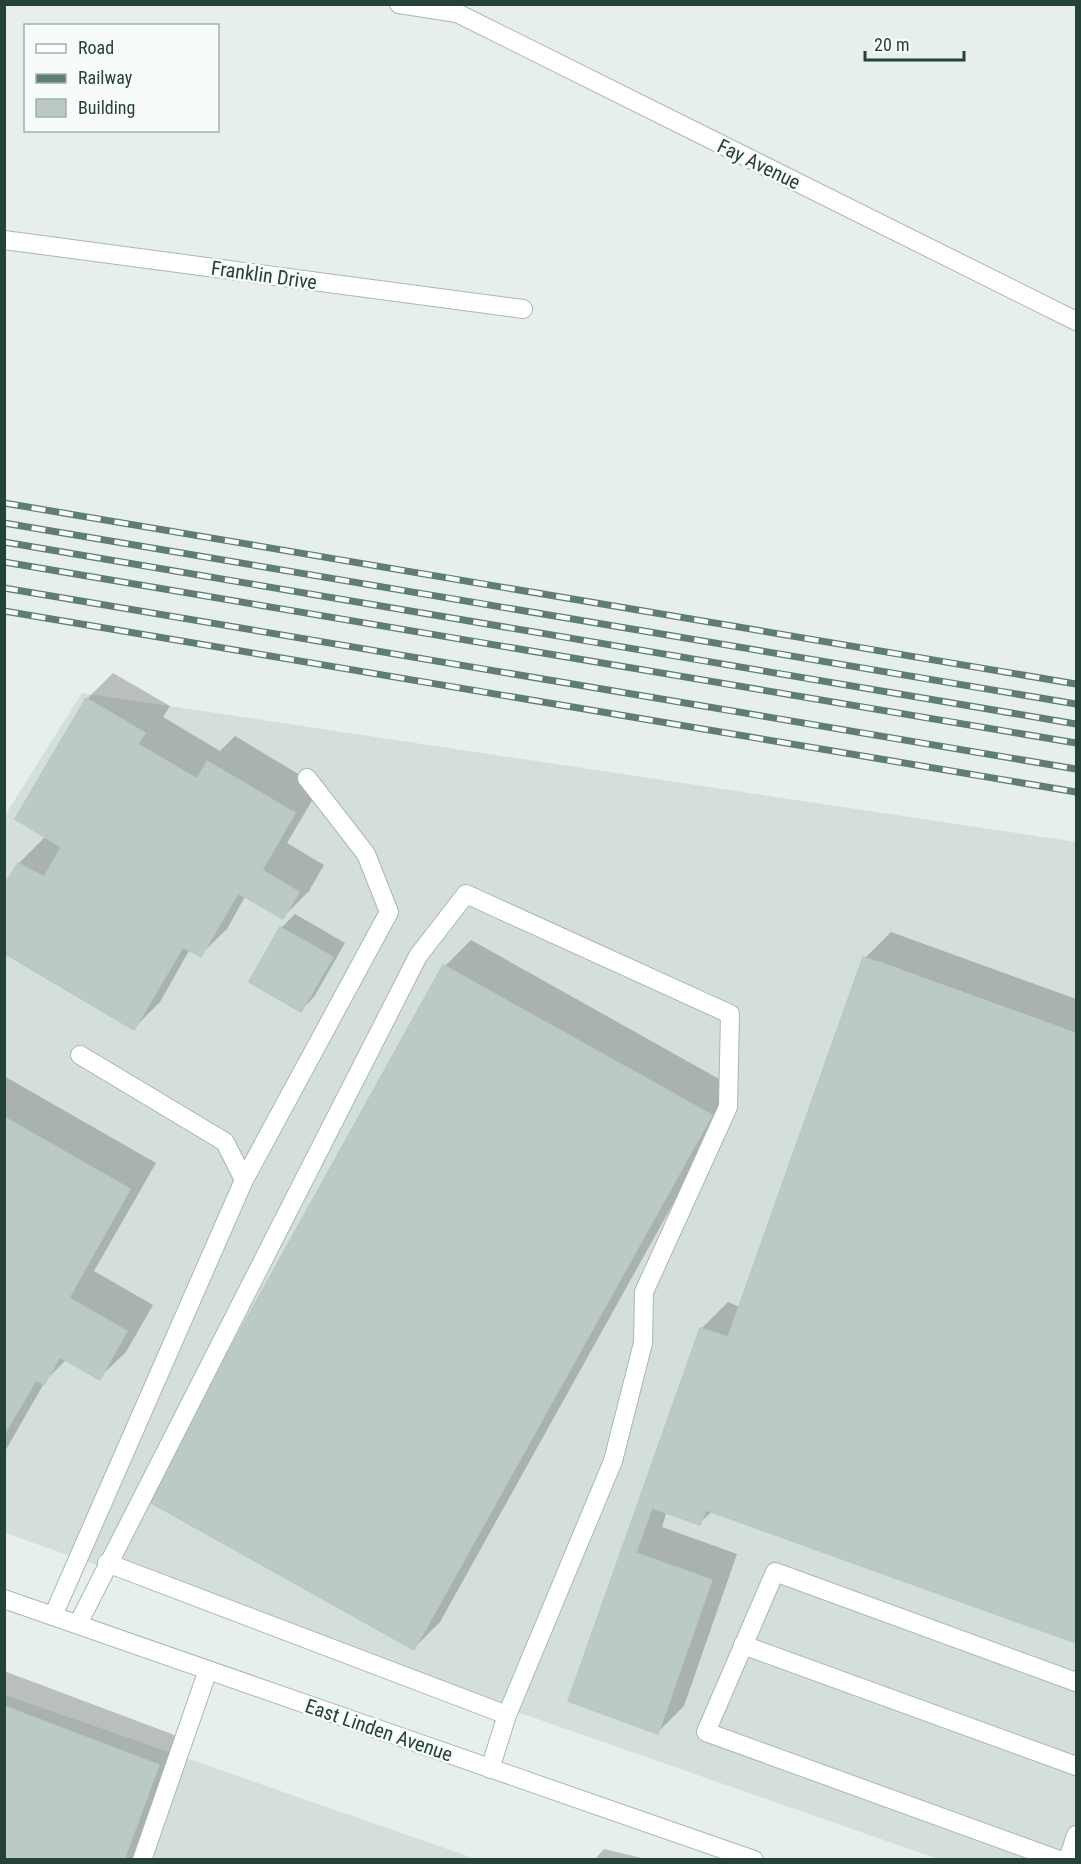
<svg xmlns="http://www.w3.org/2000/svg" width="1081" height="1864" font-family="'Roboto Condensed',sans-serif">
<rect width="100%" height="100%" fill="#e6efeb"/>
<!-- built -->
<path fill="#d4dfda" d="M 82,693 L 1076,842 L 1076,1859 L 938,1859 L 5,1533 L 4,817 Z
M 5,1695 L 476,1859 L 5,1859 Z"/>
<!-- shadow -->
<path fill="#0003" d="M 113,673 L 170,706 L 163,717 L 220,751 L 235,736 L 320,787 L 287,843 L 324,865 L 309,891 L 283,917 L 246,895 L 227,929 L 200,955 L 190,949 L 160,1002 L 134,1028 L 4,952 L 4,879 L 8,882 L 19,863 L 46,836 L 87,699 Z
M 295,914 L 345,943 L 314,997 L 301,1010 L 281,928 Z
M 891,932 L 1076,999 L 1076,1033 L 877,961 L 877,964 L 1076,1036 L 1076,1642 L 712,1511 L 700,1523 L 667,1511 L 662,1527 L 737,1554 L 684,1706 L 658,1732 L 570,1700 L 702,1328 L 728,1302 L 740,1307 L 865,958 Z
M 471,940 L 737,1089 L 440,1622 L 414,1648 L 445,966 Z
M 4,1076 L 156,1163 L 94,1271 L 153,1305 L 126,1352 L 99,1378 L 67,1359 L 46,1380 L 4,1453 Z
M 4,1671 L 185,1739 L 139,1860 L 4,1860 Z
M 604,1849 L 646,1859 L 646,1860 L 594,1860 Z"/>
<!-- building -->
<path fill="#bbcac4" stroke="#b8c9c2" stroke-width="1.5" d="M 86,698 L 145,733 L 138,744 L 197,779 L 207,761 L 295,813 L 262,870 L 299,892 L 283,919 L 238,893 L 201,957 L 183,947 L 134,1030 L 4,953 L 4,885 L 18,863 L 44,877 L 61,847 L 15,819 Z
M 280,927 L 333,957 L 301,1012 L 249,982 Z
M 863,957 L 1076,1034 L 1076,1643 L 706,1510 L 700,1525 L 652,1508 L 636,1553 L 712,1580 L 658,1734 L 568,1701 L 700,1328 L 728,1337 Z
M 443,965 L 712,1115 L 414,1650 L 146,1500 Z
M 4,1117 L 130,1189 L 69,1298 L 127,1331 L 100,1380 L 60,1357 L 44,1385 L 36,1380 L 4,1435 Z
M 4,1706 L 159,1765 L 124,1860 L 4,1860 Z"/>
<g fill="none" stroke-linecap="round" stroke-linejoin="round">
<!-- service casing -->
<g stroke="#a8b8b2" stroke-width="20">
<path id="service" d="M 244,1180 L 389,912 L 366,854 L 307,778
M 107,1563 L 507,1715
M 53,1616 L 244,1180 L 225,1142 L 80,1055
M 78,1624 L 418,956 L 466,894 L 730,1014 L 728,1107 L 644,1292 L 643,1343 L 613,1461 L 507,1715 L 490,1769
M 743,1645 L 1076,1766
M 142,1860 L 208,1670
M 1059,1860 L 706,1732 L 775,1572 L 1076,1682
M 1068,1860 L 1076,1835"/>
</g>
<!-- minor casing -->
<g stroke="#a8b8b2" stroke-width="20">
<path id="minor" d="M 4,240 L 523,309"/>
</g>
<!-- tertiary casing -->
<g stroke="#a8b8b2" stroke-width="20">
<path id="tertiary" d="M 399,4 L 457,13 L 1076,321
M 4,1599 L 754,1860"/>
</g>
<!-- service -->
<use href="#service" stroke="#fff" stroke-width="18"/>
<!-- minor -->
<use href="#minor" stroke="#fff" stroke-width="18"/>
<!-- tertiary -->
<use href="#tertiary" stroke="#fff" stroke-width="18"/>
<!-- rail casing -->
<g stroke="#5f7d75" stroke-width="7">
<path id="rail" d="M 4,503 L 1076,684
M 4,523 L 1076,704
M 4,542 L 1076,724
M 4,562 L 1076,743
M 4,588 L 1076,769
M 4,611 L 1076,792"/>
</g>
<!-- rail -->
<use href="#rail" stroke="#f7fbf9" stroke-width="4.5" stroke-dasharray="14" stroke-linecap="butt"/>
</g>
<g text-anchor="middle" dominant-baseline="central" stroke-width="5" stroke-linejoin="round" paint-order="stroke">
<!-- street labels -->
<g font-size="20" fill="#24423a" stroke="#f7fbf9">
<text transform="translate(759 164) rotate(26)">Fay Avenue</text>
<text transform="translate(264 275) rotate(8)">Franklin Drive</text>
<text transform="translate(379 1730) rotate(19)">East Linden Avenue</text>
</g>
</g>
<!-- border -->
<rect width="1081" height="1864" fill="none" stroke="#24423a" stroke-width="12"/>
<!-- legend -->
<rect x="24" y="24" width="195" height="108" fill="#f7fbf9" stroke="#a3b1ad" stroke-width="1.5"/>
<rect x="36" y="44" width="30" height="9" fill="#ffffff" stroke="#a3b1ad" stroke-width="1.5"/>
<text x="78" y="54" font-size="18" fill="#24423a">Road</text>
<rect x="36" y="74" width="30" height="9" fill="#5f7d75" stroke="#a3b1ad" stroke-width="1.5"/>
<text x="78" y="84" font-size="18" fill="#24423a">Railway</text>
<rect x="36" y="99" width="30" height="18" fill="#bbcac4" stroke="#a3b1ad" stroke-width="1.5"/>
<text x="78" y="114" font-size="18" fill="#24423a">Building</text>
<!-- scale -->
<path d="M865 51v9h99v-9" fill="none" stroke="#24423a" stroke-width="3"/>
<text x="874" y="51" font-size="18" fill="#24423a" stroke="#f7fbf9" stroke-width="4.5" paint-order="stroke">20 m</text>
</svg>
